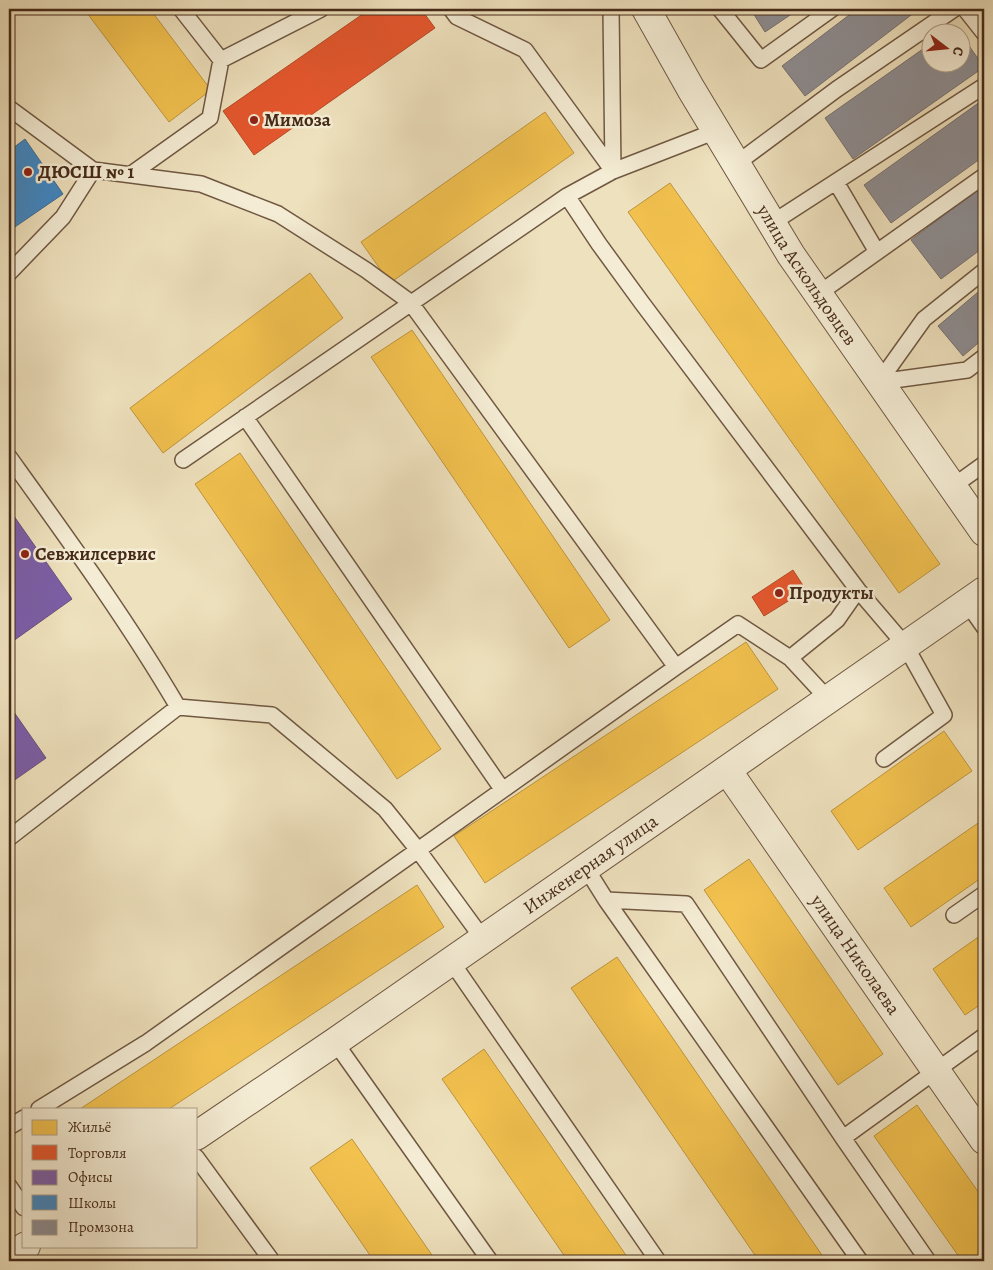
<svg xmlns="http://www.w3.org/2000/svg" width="993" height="1270" font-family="Alegreya,serif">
<rect width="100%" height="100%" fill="#eee1bd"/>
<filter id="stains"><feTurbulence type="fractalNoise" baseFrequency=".004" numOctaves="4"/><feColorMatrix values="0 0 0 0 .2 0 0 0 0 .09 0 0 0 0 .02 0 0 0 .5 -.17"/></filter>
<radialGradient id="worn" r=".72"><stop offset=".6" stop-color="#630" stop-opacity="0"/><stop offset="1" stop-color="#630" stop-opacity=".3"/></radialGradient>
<!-- homes -->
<path fill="#f2c14e" stroke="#be943e" d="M 84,9 L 150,9 L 211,90 L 169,122 Z
M 545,112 L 574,153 L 390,283 L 361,242 Z
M 670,183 L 940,564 L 899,593 L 628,212 Z
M 310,273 L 343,318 L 163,453 L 130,408 Z
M 412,330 L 610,620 L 569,648 L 371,357 Z
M 240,453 L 441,749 L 397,779 L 195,484 Z
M 746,642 L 778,689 L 485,883 L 454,836 Z
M 944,731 L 972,771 L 858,850 L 831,811 Z
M 984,819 L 984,876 L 911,927 L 884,888 Z
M 749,859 L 883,1054 L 838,1085 L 704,890 Z
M 417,885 L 444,927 L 169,1109 L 80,1109 Z
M 984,933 L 984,1002 L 965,1015 L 933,969 Z
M 617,957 L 826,1261 L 759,1261 L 571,988 Z
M 484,1049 L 630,1261 L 568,1261 L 442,1079 Z
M 917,1105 L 984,1200 L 984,1261 L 962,1261 L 874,1136 Z
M 352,1139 L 436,1261 L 374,1261 L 310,1168 Z"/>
<!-- shops -->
<path fill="#e4572e" stroke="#b54a28" d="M 370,9 L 421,9 L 435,28 L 254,155 L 223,111 Z
M 793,570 L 806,590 L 764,616 L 752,597 Z"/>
<!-- offices -->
<path fill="#7b5ea7" stroke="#6b4f7c" d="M 9,509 L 72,599 L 9,644 Z
M 9,705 L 46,758 L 9,784 Z"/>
<!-- schools -->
<path fill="#3f88c5" stroke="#416c91" d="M 25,139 L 63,194 L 9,231 L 9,151 Z"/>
<!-- industry -->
<path fill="#8d8d92" stroke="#78706e" d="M 755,9 L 799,9 L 765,32 L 753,13 Z
M 857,9 L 919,9 L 805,96 L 782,66 Z
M 960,33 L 984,67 L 853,159 L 825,118 L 930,44 L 930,62 L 960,62 Z
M 984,99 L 984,156 L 891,223 L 864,185 Z
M 984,185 L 984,247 L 941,279 L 911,240 Z
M 984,287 L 984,338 L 963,356 L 938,326 Z"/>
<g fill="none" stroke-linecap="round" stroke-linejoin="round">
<!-- lane casing -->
<g stroke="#705842" stroke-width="18">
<path id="lane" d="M 181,9 L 221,60 L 321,9
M 451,9 L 457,17 L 525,50 L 613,171
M 611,9 L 613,171
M 720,9 L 761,60 L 832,9
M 965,9 L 984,33
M 9,108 L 93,170 L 201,184 L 278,214 L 366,270 L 410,302 L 676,667
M 736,164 L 837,89 L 954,9
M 130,175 L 210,118 L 221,60
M 836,182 L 877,252
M 567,196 L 599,244 L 642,303 L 858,590 L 905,645 L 944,715 L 884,759
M 772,223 L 984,86
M 9,273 L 63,217 L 93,170
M 818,294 L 984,176
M 879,382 L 924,319 L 984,271
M 879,382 L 967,370 L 984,357
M 245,417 L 502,789
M 9,457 C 68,539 127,620 178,707
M 183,460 L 567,196 L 613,171 L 716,131
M 952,487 L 984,464
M 967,603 L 984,627
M 790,658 L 837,620 L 858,590
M 9,838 L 178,707 L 272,715 L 385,809 L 418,850 L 483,939
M 586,868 L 606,900 L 686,904 L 843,1138 L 928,1261
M 606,900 L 860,1261
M 954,915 L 984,894
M 451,961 L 658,1261
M 335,1042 L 490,1261
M 39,1109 L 146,1043 L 676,667 L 738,624 L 790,658 L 828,699
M 9,1127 L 24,1118
M 843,1138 L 984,1036
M 196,1157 L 272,1261
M 9,1186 L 24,1208"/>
</g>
<!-- street casing -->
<g stroke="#705842" stroke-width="30">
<g id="street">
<path id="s1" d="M 646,9 L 691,89 L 791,255 L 984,532"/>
<path id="s2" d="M 727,770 L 984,1140"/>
<path id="s3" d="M 196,1136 L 335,1042 L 984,591"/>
<path d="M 9,1258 L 26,1246"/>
</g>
</g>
<!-- lane -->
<use href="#lane" stroke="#f4ecd4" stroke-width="15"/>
<!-- street -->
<use href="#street" stroke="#f4ecd4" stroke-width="28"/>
</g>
<!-- markers -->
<g fill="#8f2418" stroke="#f4ecd4" stroke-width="2">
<circle cx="254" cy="120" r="5"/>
<circle cx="28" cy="172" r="5"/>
<circle cx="25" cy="554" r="5"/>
<circle cx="779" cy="593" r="5"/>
</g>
<g text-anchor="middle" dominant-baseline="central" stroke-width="5" stroke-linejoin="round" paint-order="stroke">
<!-- poi labels -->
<g font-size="19" font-weight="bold" fill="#462b19" stroke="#f4ecd4" text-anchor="start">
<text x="264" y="120">Мимоза</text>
<text x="38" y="172">ДЮСШ № 1</text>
<text x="35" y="554">Севжилсервис</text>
<text x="789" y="593">Продукты</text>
</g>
<!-- street labels -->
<g font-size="19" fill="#462b19" stroke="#f4ecd4">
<text stroke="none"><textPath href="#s1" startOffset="311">улица Аскольдовцев</textPath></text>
<text stroke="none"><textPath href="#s3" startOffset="479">Инженерная улица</textPath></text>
<text stroke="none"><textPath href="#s2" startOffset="225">улица Николаева</textPath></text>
</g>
</g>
<!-- margin -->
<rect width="993" height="1270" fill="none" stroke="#eee1bd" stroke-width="30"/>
<rect x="10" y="10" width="973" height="1250" fill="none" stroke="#462b19" stroke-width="2.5"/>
<rect x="15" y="15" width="963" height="1240" fill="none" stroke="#462b19"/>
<!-- legend -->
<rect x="22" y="1108" width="175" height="140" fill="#f4ecd4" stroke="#ae9f89"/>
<rect x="32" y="1120" width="25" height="15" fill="#f2c14e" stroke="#ae9f89"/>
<text x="68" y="1132" font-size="15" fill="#462b19">Жильё</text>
<rect x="32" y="1145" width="25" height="15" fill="#e4572e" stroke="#ae9f89"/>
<text x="68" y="1158" font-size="15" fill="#462b19">Торговля</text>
<rect x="32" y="1170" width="25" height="15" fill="#7b5ea7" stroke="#ae9f89"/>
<text x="68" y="1182" font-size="15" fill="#462b19">Офисы</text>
<rect x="32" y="1195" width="25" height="15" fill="#3f88c5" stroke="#ae9f89"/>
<text x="68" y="1208" font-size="15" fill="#462b19">Школы</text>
<rect x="32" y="1220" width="25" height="15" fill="#8d8d92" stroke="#ae9f89"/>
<text x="68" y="1232" font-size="15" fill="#462b19">Промзона</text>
<!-- north arrow -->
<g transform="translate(946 48) rotate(106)"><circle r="24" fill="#f4ecd4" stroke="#ae9f89"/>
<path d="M0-4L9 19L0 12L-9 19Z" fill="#8f2418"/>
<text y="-8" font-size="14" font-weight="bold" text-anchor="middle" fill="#462b19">С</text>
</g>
<rect width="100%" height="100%" filter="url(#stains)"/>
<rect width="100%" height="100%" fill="url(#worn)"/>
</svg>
